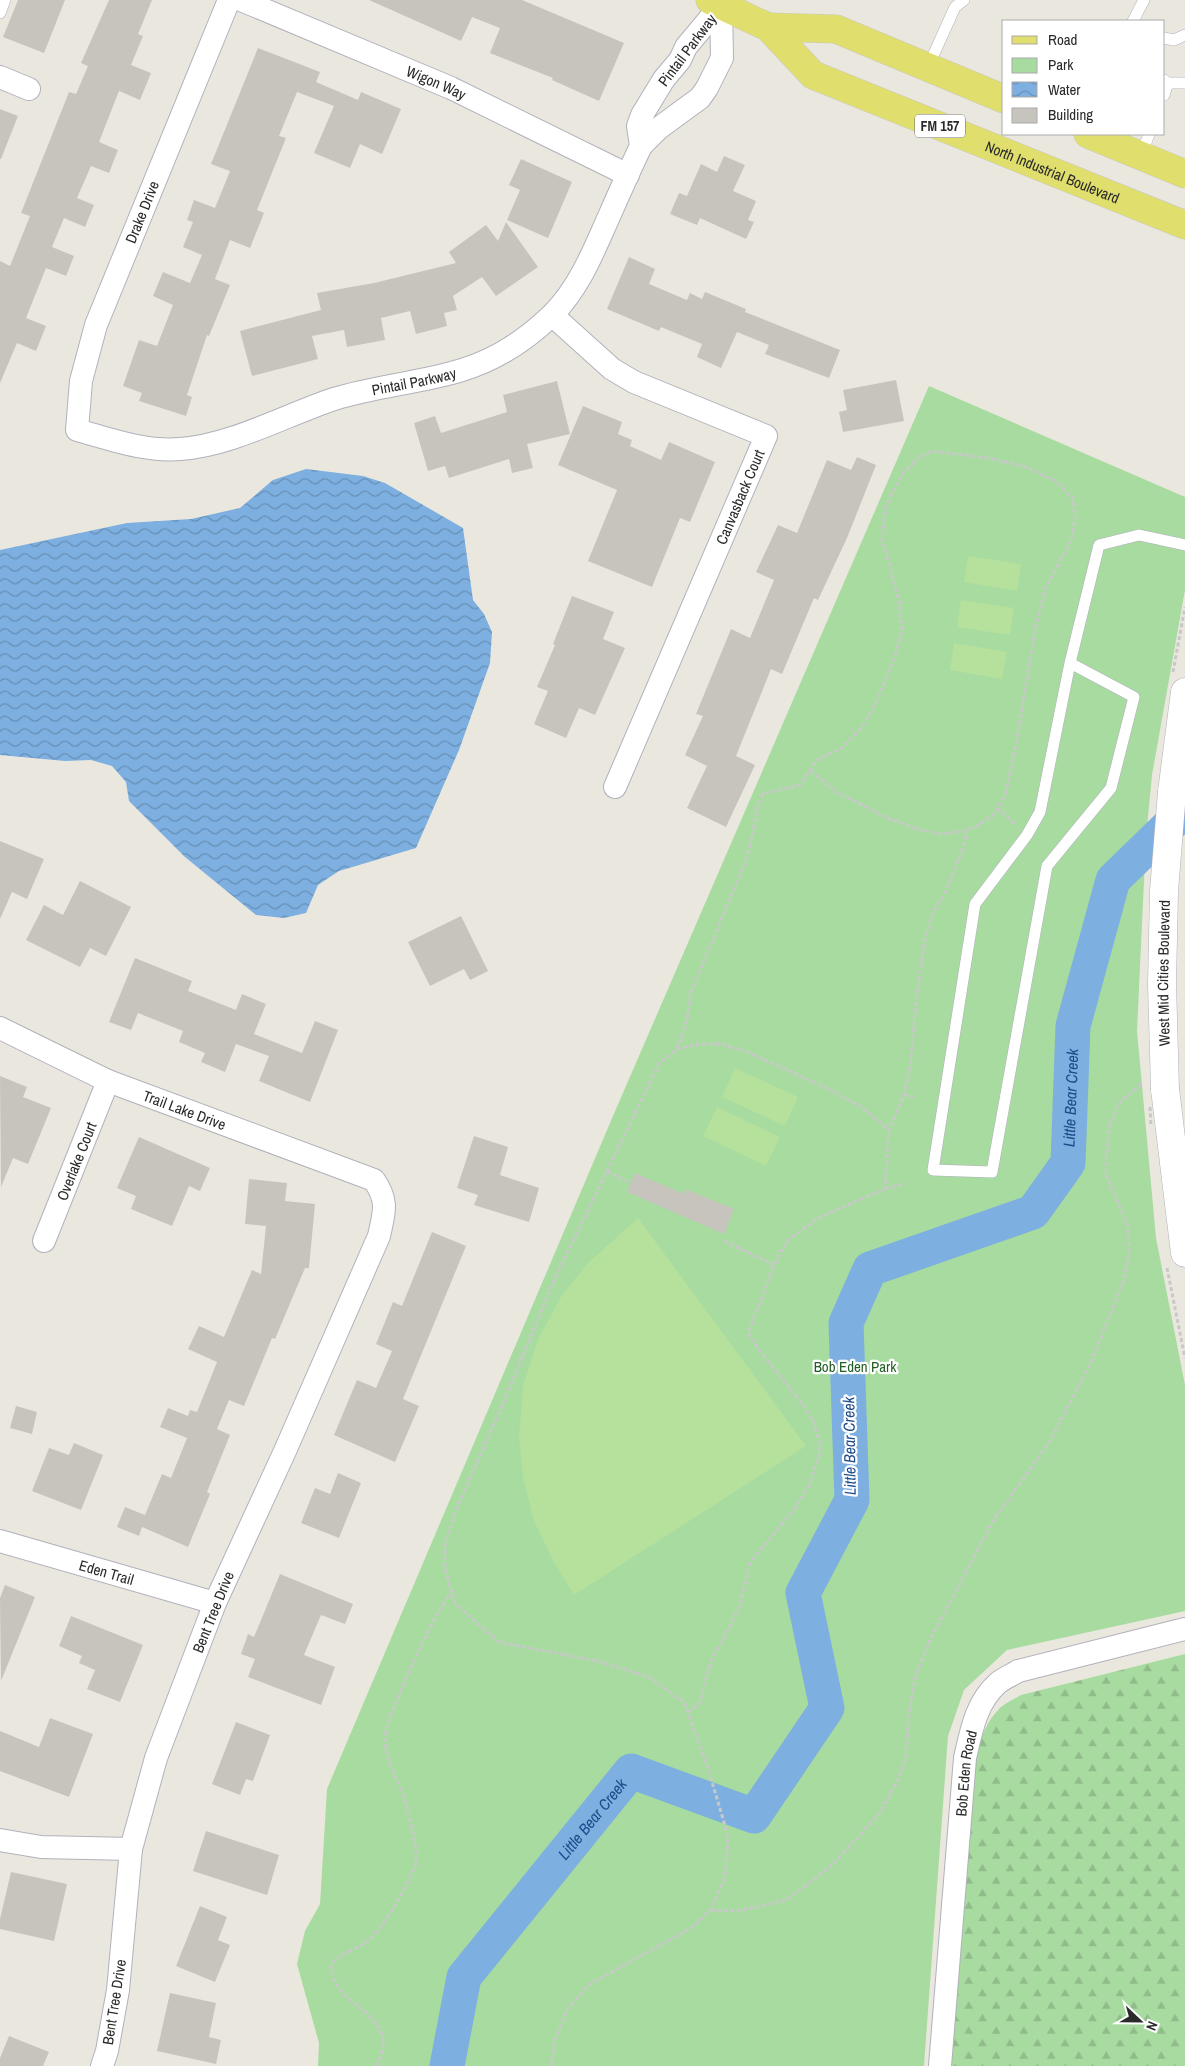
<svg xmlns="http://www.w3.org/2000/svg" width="1185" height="2066" font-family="'Archivo Narrow',sans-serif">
<defs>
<pattern id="forest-firs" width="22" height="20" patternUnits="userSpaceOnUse" patternTransform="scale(1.25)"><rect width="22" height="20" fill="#a7dba0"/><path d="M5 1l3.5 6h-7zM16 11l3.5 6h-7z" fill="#90bc8a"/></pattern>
<pattern id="water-waves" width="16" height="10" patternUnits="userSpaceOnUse" patternTransform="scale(1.25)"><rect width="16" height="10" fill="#7dafe0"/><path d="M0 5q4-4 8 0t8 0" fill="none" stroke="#678fb6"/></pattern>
</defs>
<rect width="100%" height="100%" fill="#eae8de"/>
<!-- forest -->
<path fill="url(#forest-firs)" d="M 1185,1654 L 1185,2066 L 948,2066 L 971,1779 C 976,1753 981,1726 1001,1707 C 1007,1702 1015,1699 1021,1695 Z"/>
<!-- park -->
<path fill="#a7dba0" d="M 929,386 L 1185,497 L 1185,590 L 1152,775 L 1146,838 L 1137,1031 L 1156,1238 L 1185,1385 L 1185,1611 L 1007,1650 L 964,1690 L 948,1736 L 924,2066 L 318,2066 L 319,2043 L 297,1964 L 305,1931 L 320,1904 L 327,1789 L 613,1116 Z"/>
<!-- pitch -->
<path fill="#b5e19d" d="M 968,556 L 1021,564 L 1017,591 L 964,582 Z
M 961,600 L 1014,608 L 1010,635 L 957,627 Z
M 954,643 L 1007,652 L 1002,679 L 950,670 Z
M 735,1068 L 798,1097 L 785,1126 L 722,1097 Z
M 717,1107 L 780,1137 L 766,1166 L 703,1136 Z
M 638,1218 L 806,1446 L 574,1595 L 554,1562 L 534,1521 L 523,1477 L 519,1437 L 523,1386 L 539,1337 L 562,1295 L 588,1263 Z"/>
<!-- water -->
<path fill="url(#water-waves)" d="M 306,469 L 363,476 L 385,483 L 463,528 L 473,600 L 484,614 L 492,632 L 490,663 L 459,750 L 416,848 L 339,871 L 318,885 L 306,913 L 284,918 L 256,915 L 185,857 L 129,801 L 126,782 L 112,766 L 91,760 L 65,761 L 0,755 L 0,550 L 127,523 L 191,519 L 240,508 L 273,480 Z"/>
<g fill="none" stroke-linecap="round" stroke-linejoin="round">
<!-- river -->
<path stroke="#7dafe0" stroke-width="35" id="s1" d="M 447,2066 L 464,1977 L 631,1771 L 754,1816 L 827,1708 L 803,1593 L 852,1500 L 846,1323 L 870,1269 L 1033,1212 L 1068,1163 L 1073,1026 L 1113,880 L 1185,810"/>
</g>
<!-- building -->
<path fill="#c6c4bd" d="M 18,0 L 65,0 L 44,53 L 3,37 Z
M 109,0 L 152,0 L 138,34 L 143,36 L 131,65 L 151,73 L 140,100 L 119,91 L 99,142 L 118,150 L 109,173 L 91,166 L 77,198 L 94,205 L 85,227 L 64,218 L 52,247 L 74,256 L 66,276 L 46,268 L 26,318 L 46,326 L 36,351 L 17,343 L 0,383 L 0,261 L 10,266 L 30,216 L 21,213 L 69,92 L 76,94 L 88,66 L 81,63 Z
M 369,0 L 522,0 L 624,43 L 599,101 L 552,80 L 553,78 L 490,53 L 500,28 L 472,17 L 461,41 Z
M 258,48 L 320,72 L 316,82 L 358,100 L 361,92 L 401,109 L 382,154 L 360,144 L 350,168 L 314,153 L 334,106 L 297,92 L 279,136 L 286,138 L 257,210 L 264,213 L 250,248 L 230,240 L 215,279 L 230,285 L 209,336 L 207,335 L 187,395 L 192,397 L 186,416 L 139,401 L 142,393 L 123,386 L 139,340 L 157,346 L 173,305 L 153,296 L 163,272 L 190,283 L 202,255 L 183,247 L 193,222 L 187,220 L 194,200 L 215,208 L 230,171 L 211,164 Z
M 0,109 L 18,116 L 1,159 L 0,159 Z
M 724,156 L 745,165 L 733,191 L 756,201 L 748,220 L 754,222 L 746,239 L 700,218 L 697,225 L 670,214 L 679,193 L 687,196 L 701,164 L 717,172 Z
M 521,159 L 572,182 L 548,238 L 507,220 L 520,190 L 509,185 Z
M 506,222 L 538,267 L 496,296 L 482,277 L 453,296 L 457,310 L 444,313 L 447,326 L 416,334 L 410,311 L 381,318 L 385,340 L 347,347 L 344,330 L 312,336 L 318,359 L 252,376 L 240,331 L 321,310 L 317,293 L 374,283 L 456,263 L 449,252 L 486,225 L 498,241 Z
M 629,257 L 655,269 L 649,284 L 687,300 L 690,293 L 702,299 L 705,292 L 746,309 L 745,312 L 840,350 L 829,378 L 765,354 L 769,345 L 737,332 L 721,368 L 697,357 L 702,344 L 661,327 L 659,331 L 607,309 Z
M 896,380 L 904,421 L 843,432 L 839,412 L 847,410 L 843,390 Z
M 557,381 L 570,434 L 527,444 L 533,468 L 512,473 L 509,459 L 449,478 L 445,466 L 428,471 L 414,423 L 435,416 L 441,433 L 507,412 L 503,395 Z
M 583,406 L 622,422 L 618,434 L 632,440 L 630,446 L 661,460 L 669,442 L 715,462 L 690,522 L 680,518 L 652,587 L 588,561 L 617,490 L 558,465 Z
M 857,457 L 876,465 L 847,538 L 818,600 L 814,598 L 782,674 L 771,669 L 736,756 L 755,765 L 726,827 L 687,808 L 707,766 L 685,755 L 703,716 L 696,714 L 731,629 L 750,638 L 774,580 L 756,572 L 778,525 L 797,533 L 827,460 L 851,470 Z
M 572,596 L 614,612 L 603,639 L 625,648 L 595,715 L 579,708 L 566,738 L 534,724 L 548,691 L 537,687 L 555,645 L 553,644 Z
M 0,841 L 44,859 L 27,899 L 12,892 L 0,919 Z
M 80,881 L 131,907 L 106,956 L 90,948 L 80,967 L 26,940 L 44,905 L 63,915 Z
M 461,916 L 488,971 L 470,980 L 464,969 L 430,986 L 408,942 Z
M 135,958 L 192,981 L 188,991 L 236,1010 L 242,994 L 266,1004 L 254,1034 L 302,1053 L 315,1021 L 338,1030 L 310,1102 L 259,1081 L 269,1056 L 236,1044 L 225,1072 L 201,1062 L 205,1053 L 179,1042 L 183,1031 L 138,1013 L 131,1030 L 109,1022 Z
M 0,1076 L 27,1087 L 23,1097 L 51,1108 L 28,1164 L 13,1158 L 1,1187 Z
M 474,1136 L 508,1147 L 500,1175 L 539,1188 L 529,1222 L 474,1205 L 478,1195 L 457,1188 Z
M 139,1137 L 210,1168 L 200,1191 L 189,1186 L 172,1226 L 131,1209 L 136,1196 L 117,1188 Z
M 635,1173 L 684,1194 L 685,1189 L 734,1209 L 724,1234 L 627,1192 Z
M 249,1179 L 287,1183 L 285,1201 L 315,1204 L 309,1268 L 305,1268 L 275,1339 L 272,1338 L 244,1406 L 229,1400 L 217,1429 L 230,1435 L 207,1492 L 210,1494 L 188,1547 L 142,1527 L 139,1536 L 117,1527 L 125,1507 L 145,1515 L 162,1474 L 171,1478 L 187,1438 L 160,1427 L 168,1408 L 188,1416 L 190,1410 L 197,1412 L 217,1362 L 188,1349 L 199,1326 L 224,1337 L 252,1270 L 261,1274 L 266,1226 L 245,1224 Z
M 432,1232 L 466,1246 L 403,1399 L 419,1406 L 395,1462 L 334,1435 L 357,1380 L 376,1388 L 392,1351 L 376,1344 L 393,1302 L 402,1306 Z
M 16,1406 L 37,1412 L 32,1434 L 10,1428 Z
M 74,1443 L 103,1455 L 81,1510 L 32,1491 L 49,1448 L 69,1455 Z
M 338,1473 L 361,1483 L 339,1538 L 301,1523 L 315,1488 L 330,1494 Z
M 280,1574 L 353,1604 L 345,1624 L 321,1615 L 304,1655 L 335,1667 L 321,1705 L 248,1677 L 255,1659 L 241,1654 L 248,1634 L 254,1637 Z
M 5,1585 L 35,1597 L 1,1681 L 0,1598 Z
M 71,1616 L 143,1645 L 120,1702 L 87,1689 L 95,1670 L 79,1663 L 82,1656 L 59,1646 Z
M 50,1718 L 93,1734 L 69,1797 L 0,1771 L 0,1731 L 39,1747 Z
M 236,1722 L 270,1735 L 253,1781 L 246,1779 L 240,1795 L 212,1784 Z
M 206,1831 L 279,1855 L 267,1895 L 193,1871 Z
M 11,1872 L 67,1884 L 54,1941 L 0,1929 L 0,1919 Z
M 200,1906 L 227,1917 L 218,1940 L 230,1945 L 215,1982 L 176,1966 Z
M 170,1993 L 216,2003 L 209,2037 L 221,2040 L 216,2064 L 157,2051 Z
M 9,2036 L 49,2052 L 43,2066 L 0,2066 L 0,2058 Z"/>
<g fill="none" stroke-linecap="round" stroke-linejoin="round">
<!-- lane casing -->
<g stroke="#b1b1bc" stroke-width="12">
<path id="lane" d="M 0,13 L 5,0
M 1133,21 L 1144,0
M 1164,38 L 1174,40 L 1185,35
M 928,67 L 955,7 L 964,0
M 1164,80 L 1168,83 L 1185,83
M 1164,95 L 1168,83
M 1141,156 L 1149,134
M 1070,663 L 1134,697 L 1111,788 L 1047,866 L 992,1172 L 933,1170 L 975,904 L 1027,835 L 1040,812 L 1070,663 L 1099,545 L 1139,535 L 1185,545"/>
</g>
<!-- street casing -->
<g stroke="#b1b1bc" stroke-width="24">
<g id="street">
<path id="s2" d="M 229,0 L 96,325 L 81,381 L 77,430 C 110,439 145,452 180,449 C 230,446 286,415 334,399 C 376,386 420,383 462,370 C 495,360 527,339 552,315 C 578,289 592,255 607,221 C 618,196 629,171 641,146"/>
<path id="s3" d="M 241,0 L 451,88 L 628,175"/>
<path d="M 721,5 L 722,58 L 707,88 L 700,98 L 659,128 L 641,146 L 638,126 L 642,115 L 664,79 L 680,60 L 686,47 Z"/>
<path d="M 0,77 L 29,89"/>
<path d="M 552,315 L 612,369 L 634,382 L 766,436 L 615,787"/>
<path id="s4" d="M 0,1028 L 108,1081 L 374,1180 C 389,1202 384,1212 379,1236 L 285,1451 L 215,1603 L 156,1758 L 131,1849 L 118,1990 L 107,2051 L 102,2066"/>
<path id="s5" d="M 44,1241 L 108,1081"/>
<path id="s6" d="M 0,1541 L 215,1603"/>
<path d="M 0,1840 L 41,1847 L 131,1849"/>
<path id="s7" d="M 940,2066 L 965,1758 C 971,1732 976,1702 998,1683 C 1004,1678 1012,1675 1018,1671 L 1185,1629"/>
</g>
</g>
<!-- secondary casing -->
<g stroke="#b1b1bc" stroke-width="29">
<path id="secondary" d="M 1172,792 L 1185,692
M 1165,1089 L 1185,1253"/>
</g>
<!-- primary casing -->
<g stroke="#c8c8c8" stroke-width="29">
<g id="primary">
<path id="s8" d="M 710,0 L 768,27 L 813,75 L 1185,225"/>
<path d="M 768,27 L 836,29 L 1004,99"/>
<path d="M 1088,134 L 1185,174"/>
</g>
</g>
<!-- path -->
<path stroke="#c8c8c8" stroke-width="3" stroke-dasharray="4 2.5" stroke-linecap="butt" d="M 1173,672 L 1185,607
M 997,808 L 1015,824
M 677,1049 L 687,1020 L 691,992 L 747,858 L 758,807 L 763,794 L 800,785 L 816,761 L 843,747 L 862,727 L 876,702 L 894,659 L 902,630 L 899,601 L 882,538 L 886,505 L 902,475 L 918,458 L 932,451 L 988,458 L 1023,466 L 1056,481 L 1073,499 L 1075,517 L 1072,539 L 1045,589 L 1035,630 L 1017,738 L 1005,796 L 994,814 L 979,825 L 964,831 L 941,834 L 917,829 L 888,818 L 836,792 L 810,770
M 904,1095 L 914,1097
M 607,1172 L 631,1183
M 885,1189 L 903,1184
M 724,1241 L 774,1265
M 1167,1268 L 1185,1358
M 687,1712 L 699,1704 L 712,1658 L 726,1634 L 740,1605 L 750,1563 L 796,1507 L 809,1485 L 819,1455 L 819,1441 L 814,1423 L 806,1409 L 750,1338 L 748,1333 L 776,1261 L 787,1241 L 820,1217 L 885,1189 L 889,1130 L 903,1098 L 910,1068 L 916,1003 L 925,937 L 933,913 L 944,895 L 963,848 L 966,838 L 964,831
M 711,1910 L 739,1911 L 786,1900 L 807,1885 L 831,1866 L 880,1813 L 898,1780 L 906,1758 L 909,1712 L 916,1675 L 931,1638 L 994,1519 L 1049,1443 L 1091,1362 L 1124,1280 L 1129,1254 L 1128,1226 L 1106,1175 L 1107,1148 L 1110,1125 L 1118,1104 L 1142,1083
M 377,2066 C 380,2058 384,2048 383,2040 C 379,2007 328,2001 332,1963 C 344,1951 362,1948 373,1936 C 385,1924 413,1878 416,1861 C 418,1848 408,1811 404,1798 C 398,1779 385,1761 385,1740 C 384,1727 392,1713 397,1701 C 412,1664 429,1625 451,1592
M 551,2066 L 555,2039 L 567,2010 L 588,1985 L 691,1928 L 711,1910 L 725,1877 L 728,1841 L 726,1829 L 707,1765 L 684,1702 L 649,1677 L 597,1661 L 499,1642 L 473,1620 L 455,1603 L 445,1569 L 445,1545 L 455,1512 L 505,1399 L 555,1278 L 659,1064 L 677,1049 L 700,1044 L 721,1044 L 745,1051 L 829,1089 L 861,1107 L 889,1130"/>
<!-- lane -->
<use href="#lane" stroke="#fff" stroke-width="11"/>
<!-- street -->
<use href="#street" stroke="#fff" stroke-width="22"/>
<!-- secondary -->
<use href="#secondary" stroke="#fff" stroke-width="28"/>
<!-- primary -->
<use href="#primary" stroke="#e0df6d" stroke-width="28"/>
<!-- secondary-bridge casing -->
<g stroke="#b1b1bc" stroke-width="29" stroke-linecap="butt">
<g id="secondary-bridge">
<path id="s9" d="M 1165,1089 L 1162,983 L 1164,891 L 1172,792"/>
</g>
</g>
<!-- path-bridge -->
<path stroke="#c8c8c8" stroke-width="3" stroke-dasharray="4 2.5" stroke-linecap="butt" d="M 1150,1107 L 1151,1126"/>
<!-- secondary-bridge -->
<use href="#secondary-bridge" stroke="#fff" stroke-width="28"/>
</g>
<g text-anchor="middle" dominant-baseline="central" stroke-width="4.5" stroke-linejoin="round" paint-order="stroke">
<!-- shield labels -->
<rect fill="#fff" stroke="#6a6a6a" stroke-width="1" x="915" y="114.5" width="50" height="23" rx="4"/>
<g font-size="14" font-weight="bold" fill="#2a2a2a">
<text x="940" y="126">FM 157</text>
</g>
<!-- street labels -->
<g font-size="15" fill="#2a2a2a" stroke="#fff">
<text transform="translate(687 50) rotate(-53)">Pintail Parkway</text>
<text stroke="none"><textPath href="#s3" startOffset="212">Wigon Way</textPath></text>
<text stroke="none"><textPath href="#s8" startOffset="388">North Industrial Boulevard</textPath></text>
<text transform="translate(142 212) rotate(-68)">Drake Drive</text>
<text stroke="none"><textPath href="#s2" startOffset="808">Pintail Parkway</textPath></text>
<text transform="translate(740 497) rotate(-67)">Canvasback Court</text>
<text stroke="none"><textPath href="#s9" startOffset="116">West Mid Cities Boulevard</textPath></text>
<text stroke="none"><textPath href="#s4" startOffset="202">Trail Lake Drive</textPath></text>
<text stroke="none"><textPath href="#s5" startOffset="86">Overlake Court</textPath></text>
<text stroke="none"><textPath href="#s6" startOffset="111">Eden Trail</textPath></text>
<text transform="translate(213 1612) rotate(-68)">Bent Tree Drive</text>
<text stroke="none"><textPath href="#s7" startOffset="294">Bob Eden Road</textPath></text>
<text transform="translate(114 2002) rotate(-81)">Bent Tree Drive</text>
</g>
<!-- park labels -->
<g font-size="15" fill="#225e23" stroke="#fff">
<text x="855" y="1366">Bob Eden Park</text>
</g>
<!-- water labels -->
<g font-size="16" font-style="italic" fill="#1d4c8b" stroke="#fff">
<text stroke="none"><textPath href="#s1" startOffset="1374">Little Bear Creek</textPath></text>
<text transform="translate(849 1446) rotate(-91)">Little Bear Creek</text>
<text stroke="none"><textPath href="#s1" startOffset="294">Little Bear Creek</textPath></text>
</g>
</g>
<!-- legend -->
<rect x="1002" y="20" width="162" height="115" fill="#ffffff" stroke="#aaaaaa"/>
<rect x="1012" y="36" width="25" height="8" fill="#e0df6d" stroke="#aaaaaa"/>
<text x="1048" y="45" font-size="15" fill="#2a2a2a">Road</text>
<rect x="1012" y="58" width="25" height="15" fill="#a7dba0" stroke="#aaaaaa"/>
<text x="1048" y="70" font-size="15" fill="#2a2a2a">Park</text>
<rect x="1012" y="82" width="25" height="15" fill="url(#water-waves)" stroke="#aaaaaa"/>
<text x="1048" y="95" font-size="15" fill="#2a2a2a">Water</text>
<rect x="1012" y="108" width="25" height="15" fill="#c6c4bd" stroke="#aaaaaa"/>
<text x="1048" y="120" font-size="15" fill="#2a2a2a">Building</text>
<!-- north arrow -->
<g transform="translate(1140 2021) rotate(112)" stroke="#ffffff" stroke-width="4" paint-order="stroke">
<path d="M0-4L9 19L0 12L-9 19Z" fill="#2a2a2a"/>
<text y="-8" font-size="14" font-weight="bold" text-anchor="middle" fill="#2a2a2a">N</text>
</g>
</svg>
